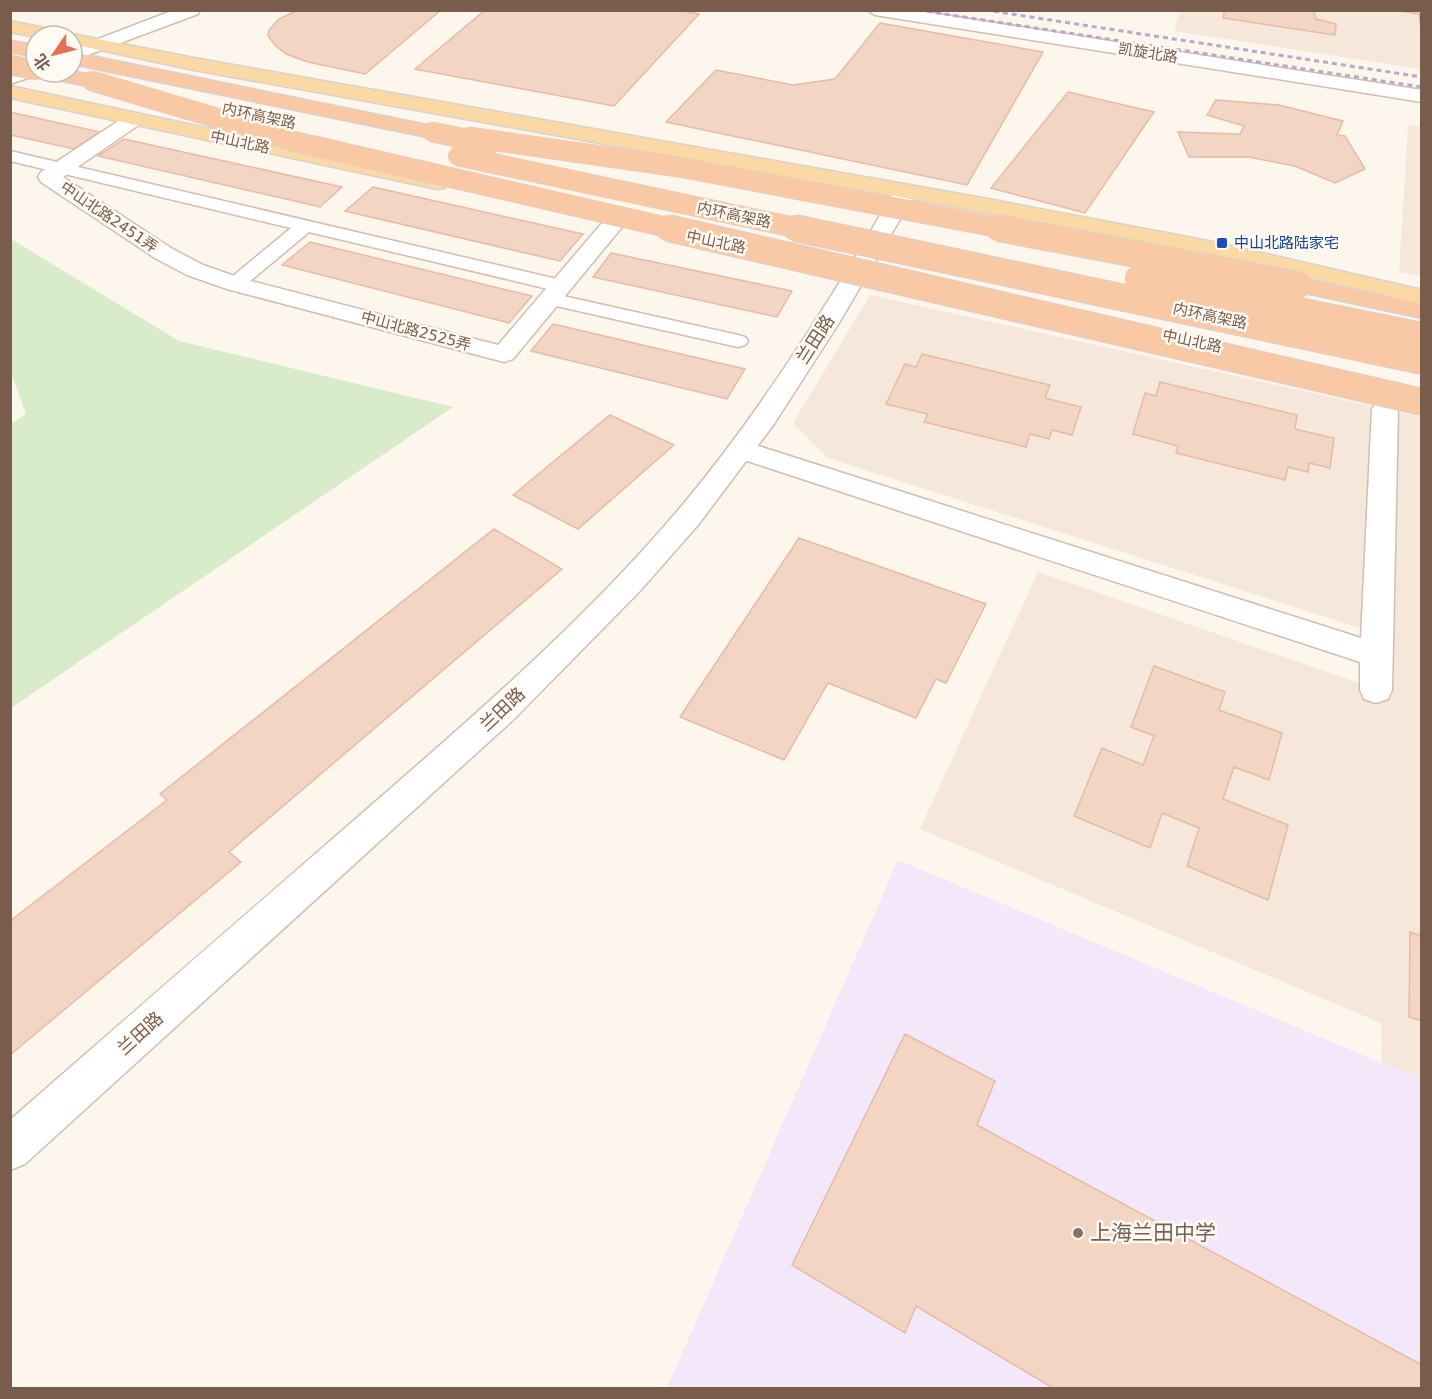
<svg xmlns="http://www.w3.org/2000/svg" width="1432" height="1399" font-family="'DejaVu Sans','Noto Sans SC',sans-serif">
<rect width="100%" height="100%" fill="#fdf6ec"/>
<!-- residential -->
<path fill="#f5e8da" d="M 1180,11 L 1421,11 L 1421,69 L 1174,31 Z
M 1408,125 L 1421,127 L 1421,276 L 1399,272 Z
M 870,295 L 1421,417 L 1421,1077 L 1382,1063 L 1381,1023 L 920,829 L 1038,572 L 1376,689 L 1376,633 L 828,458 L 793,423 Z"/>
<!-- education -->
<path fill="#f3e8fa" d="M 898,860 L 1382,1063 L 1421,1077 L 1421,1388 L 667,1388 Z"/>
<!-- green -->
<path fill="#d8ecc9" d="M 11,239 L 179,341 L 453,407 L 11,708 L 11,424 L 26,414 L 11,373 Z"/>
<!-- building -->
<path fill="#f3d5c3" stroke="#e6bba3" stroke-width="1.5" d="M 298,10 L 441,10 L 365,74 L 308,62 L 286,54 L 276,46 L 268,36 L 269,30 L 279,19 Z
M 298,10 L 441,10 L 365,74 L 308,62 L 286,54 L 276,46 L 268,36 L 269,30 L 279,19 Z
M 485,10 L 679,10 L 699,14 L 614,106 L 415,69 Z
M 1225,10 L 1313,10 L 1316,19 L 1336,24 L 1335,35 L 1223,18 Z
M 1393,10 L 1422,10 L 1422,37 L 1419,14 Z
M 880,23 L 1043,52 L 967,185 L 666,122 L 716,70 L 793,85 L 835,79 Z
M 1068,92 L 1154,112 L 1085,213 L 991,188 Z
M 1216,100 L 1279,105 L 1343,121 L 1337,135 L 1345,136 L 1365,169 L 1335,183 L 1295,166 L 1248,157 L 1189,157 L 1178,132 L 1240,134 L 1244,126 L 1207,115 Z
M 10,112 L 100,132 L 74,149 L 10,135 Z
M 124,139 L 342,187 L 320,207 L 98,156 Z
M 373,187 L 583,234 L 560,261 L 345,211 Z
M 310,242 L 532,296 L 509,323 L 282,265 Z
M 611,253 L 792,291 L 777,317 L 593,277 Z
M 553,324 L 745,369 L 727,399 L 531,351 Z
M 922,354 L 1050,385 L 1045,398 L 1081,407 L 1072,435 L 1052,430 L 1049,439 L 1030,434 L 1026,447 L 924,422 L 928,414 L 886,404 L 905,364 L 916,367 Z
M 1160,382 L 1297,415 L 1295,429 L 1334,438 L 1330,468 L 1309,463 L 1308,472 L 1288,467 L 1285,480 L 1176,453 L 1178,446 L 1133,434 L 1145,393 L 1156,396 Z
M 610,415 L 674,445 L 578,529 L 513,495 Z
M 494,529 L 562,569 L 229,852 L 241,862 L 10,1055 L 10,921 L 167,800 L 160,794 Z
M 799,538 L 986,604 L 946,683 L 936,679 L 916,718 L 828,683 L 784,760 L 680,717 Z
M 1154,666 L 1225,692 L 1219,710 L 1282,733 L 1269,780 L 1234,767 L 1223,799 L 1288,825 L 1268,900 L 1187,866 L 1199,828 L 1162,813 L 1150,848 L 1074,816 L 1102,748 L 1143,765 L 1154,736 L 1131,727 Z
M 1410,932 L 1422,936 L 1422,1021 L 1409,1017 Z
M 905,1034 L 995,1081 L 977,1125 L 1422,1365 L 1422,1388 L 1053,1388 L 916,1306 L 905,1333 L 792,1265 Z"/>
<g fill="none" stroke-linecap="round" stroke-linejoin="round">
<!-- service casing -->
<g stroke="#d1beb0" stroke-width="3">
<path id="service" d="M 10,151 L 561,280 L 568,282 L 571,286 L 568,290 L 561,292 L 309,232 L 242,288 L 228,288 L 225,284 L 228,280 L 291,228 L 10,161 Z
M 550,293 L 738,335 L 745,337 L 748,341 L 745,345 L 738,347 L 543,303 L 540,299 L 543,295 Z"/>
</g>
<!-- minor casing -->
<g stroke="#d1beb0" stroke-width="3">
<path id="minor" d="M 174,10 L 200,10 L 198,14 L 72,61 L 72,49 Z
M 867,10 L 912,10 L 1422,90 L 1422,102 L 875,15 Z
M 36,63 L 36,72 L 43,73 L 10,84 L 10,71 Z
M 133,114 L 140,116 L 143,120 L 140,124 L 63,177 L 171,248 L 203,265 L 243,279 L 498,345 L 608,216 L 616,214 L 624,216 L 627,221 L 513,359 L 504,362 L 227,289 L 187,275 L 155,258 L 41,182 L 38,177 L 41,172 L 126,116 Z
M 1385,401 L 1394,403 L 1398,409 L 1392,690 L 1388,699 L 1376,703 L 1364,699 L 1360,690 L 1360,662 L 732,456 L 728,450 L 732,444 L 742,441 L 752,444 L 1361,638 L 1372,409 L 1376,403 Z"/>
</g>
<!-- tertiary casing -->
<g stroke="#d1beb0" stroke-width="3">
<path id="tertiary" d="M 905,185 L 913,187 L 916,192 L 839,323 L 774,424 L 698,525 L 639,592 L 514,719 L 25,1164 L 10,1170 L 10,1120 C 129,1016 248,912 367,809 C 476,714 586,619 680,508 C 762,410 829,302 894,192 L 897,187 Z"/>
</g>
<!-- primary casing -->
<g stroke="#dad1cd" stroke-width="3">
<path id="primary" d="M 10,21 L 64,32 L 66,35 L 72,34 L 194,58 L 977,197 L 1219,243 L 1422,290 L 1422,304 L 1219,257 L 977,211 L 194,70 L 72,44 L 72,36 L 36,37 L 10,32 Z
M 10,86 L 437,177 L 445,178 L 448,183 L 445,188 L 437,189 L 10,98 Z"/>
</g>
<!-- trunk casing -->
<g stroke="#dad1cd" stroke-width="3">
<path id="trunk" d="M 10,41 L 36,45 L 36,57 L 10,52 Z
M 72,52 L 432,126 L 439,128 L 442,132 L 439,136 L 432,138 L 72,64 Z
M 72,71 L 99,77 L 102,81 L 99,85 L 92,87 L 39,76 L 36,72 Z
M 1299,278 L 1422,304 L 1422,318 L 1291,290 L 1287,285 L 1291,280 Z"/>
</g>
<!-- service -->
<use href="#service" fill="#fff" fill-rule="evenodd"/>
<!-- minor -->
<use href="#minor" fill="#fff" fill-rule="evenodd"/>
<!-- tertiary -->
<use href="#tertiary" fill="#fff" fill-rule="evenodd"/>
<!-- primary -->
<use href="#primary" fill="#fbd9a5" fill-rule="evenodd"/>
<!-- trunk -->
<use href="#trunk" fill="#f9c8a4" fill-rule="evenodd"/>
<!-- rail -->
<path stroke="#b9a8c9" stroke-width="3" stroke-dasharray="5 4" stroke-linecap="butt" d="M 918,10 L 1422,87
M 985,10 L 1422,77"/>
<!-- trunk-bridge-far1 casing -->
<g stroke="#dad1cd" stroke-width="21" stroke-linecap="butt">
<path id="trunk-bridge-far1" d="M 10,65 L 36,70
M 92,81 L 297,142 L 674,229
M 432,132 L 491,144
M 469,137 L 679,167 L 1006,229
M 458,156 L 802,229"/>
</g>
<!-- trunk-bridge casing -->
<g stroke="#dad1cd" stroke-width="28" stroke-linecap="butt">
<path id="trunk-bridge" d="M 668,228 L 1422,402
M 795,228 L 1422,361
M 998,228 L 1299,285
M 1138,278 L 1422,336"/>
</g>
<!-- trunk-bridge-far1 -->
<use href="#trunk-bridge-far1" stroke="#f9c8a4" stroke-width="20"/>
<!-- trunk-bridge -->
<use href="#trunk-bridge" stroke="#f9c8a4" stroke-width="26"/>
</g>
<!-- markers -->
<rect fill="#1a4fb4" stroke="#fffaf3" stroke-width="2" x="1216" y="237" width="12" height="12" rx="3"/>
<circle fill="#8d6e63" stroke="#fffaf3" stroke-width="2" cx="1078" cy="1233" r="6"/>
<g text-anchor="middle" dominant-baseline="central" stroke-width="5" stroke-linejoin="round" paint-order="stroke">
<!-- far-street labels -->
<g font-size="15" fill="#7a5c4d" stroke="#fffaf3">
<text transform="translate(1148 53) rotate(9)">凯旋北路</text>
<text transform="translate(259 116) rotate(12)">内环高架路</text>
<text transform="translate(240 142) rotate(12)">中山北路</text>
<text transform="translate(734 215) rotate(12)">内环高架路</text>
<text transform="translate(109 217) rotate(34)">中山北路2451弄</text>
<text transform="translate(716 242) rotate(12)">中山北路</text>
<text transform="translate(1210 316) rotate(12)">内环高架路</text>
<text transform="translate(416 331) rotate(15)">中山北路2525弄</text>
<text transform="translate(1192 341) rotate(12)">中山北路</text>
</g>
<!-- far-transit labels -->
<g font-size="15" fill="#164399" stroke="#fffaf3" text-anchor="start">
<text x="1234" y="243">中山北路陆家宅</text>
</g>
<!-- street labels -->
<g font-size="18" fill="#7a5c4d" stroke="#fffaf3">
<text transform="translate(815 339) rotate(-57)">兰田路</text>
<text transform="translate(502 709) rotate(-43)">兰田路</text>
<text transform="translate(140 1033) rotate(-42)">兰田路</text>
</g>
<!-- near-education labels -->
<g font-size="21" fill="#785e54" stroke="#fffaf3" text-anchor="start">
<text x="1090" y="1233">上海兰田中学</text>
</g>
</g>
<!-- border -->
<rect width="1432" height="1399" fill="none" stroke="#7a5c4d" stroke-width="24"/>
<!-- north arrow -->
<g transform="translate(54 54) rotate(235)"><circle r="28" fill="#fffaf3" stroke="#cabbb1" stroke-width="1.5"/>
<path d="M0-4.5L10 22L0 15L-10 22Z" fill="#e76f51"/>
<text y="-9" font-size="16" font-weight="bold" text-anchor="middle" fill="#7a5c4d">北</text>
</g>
</svg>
